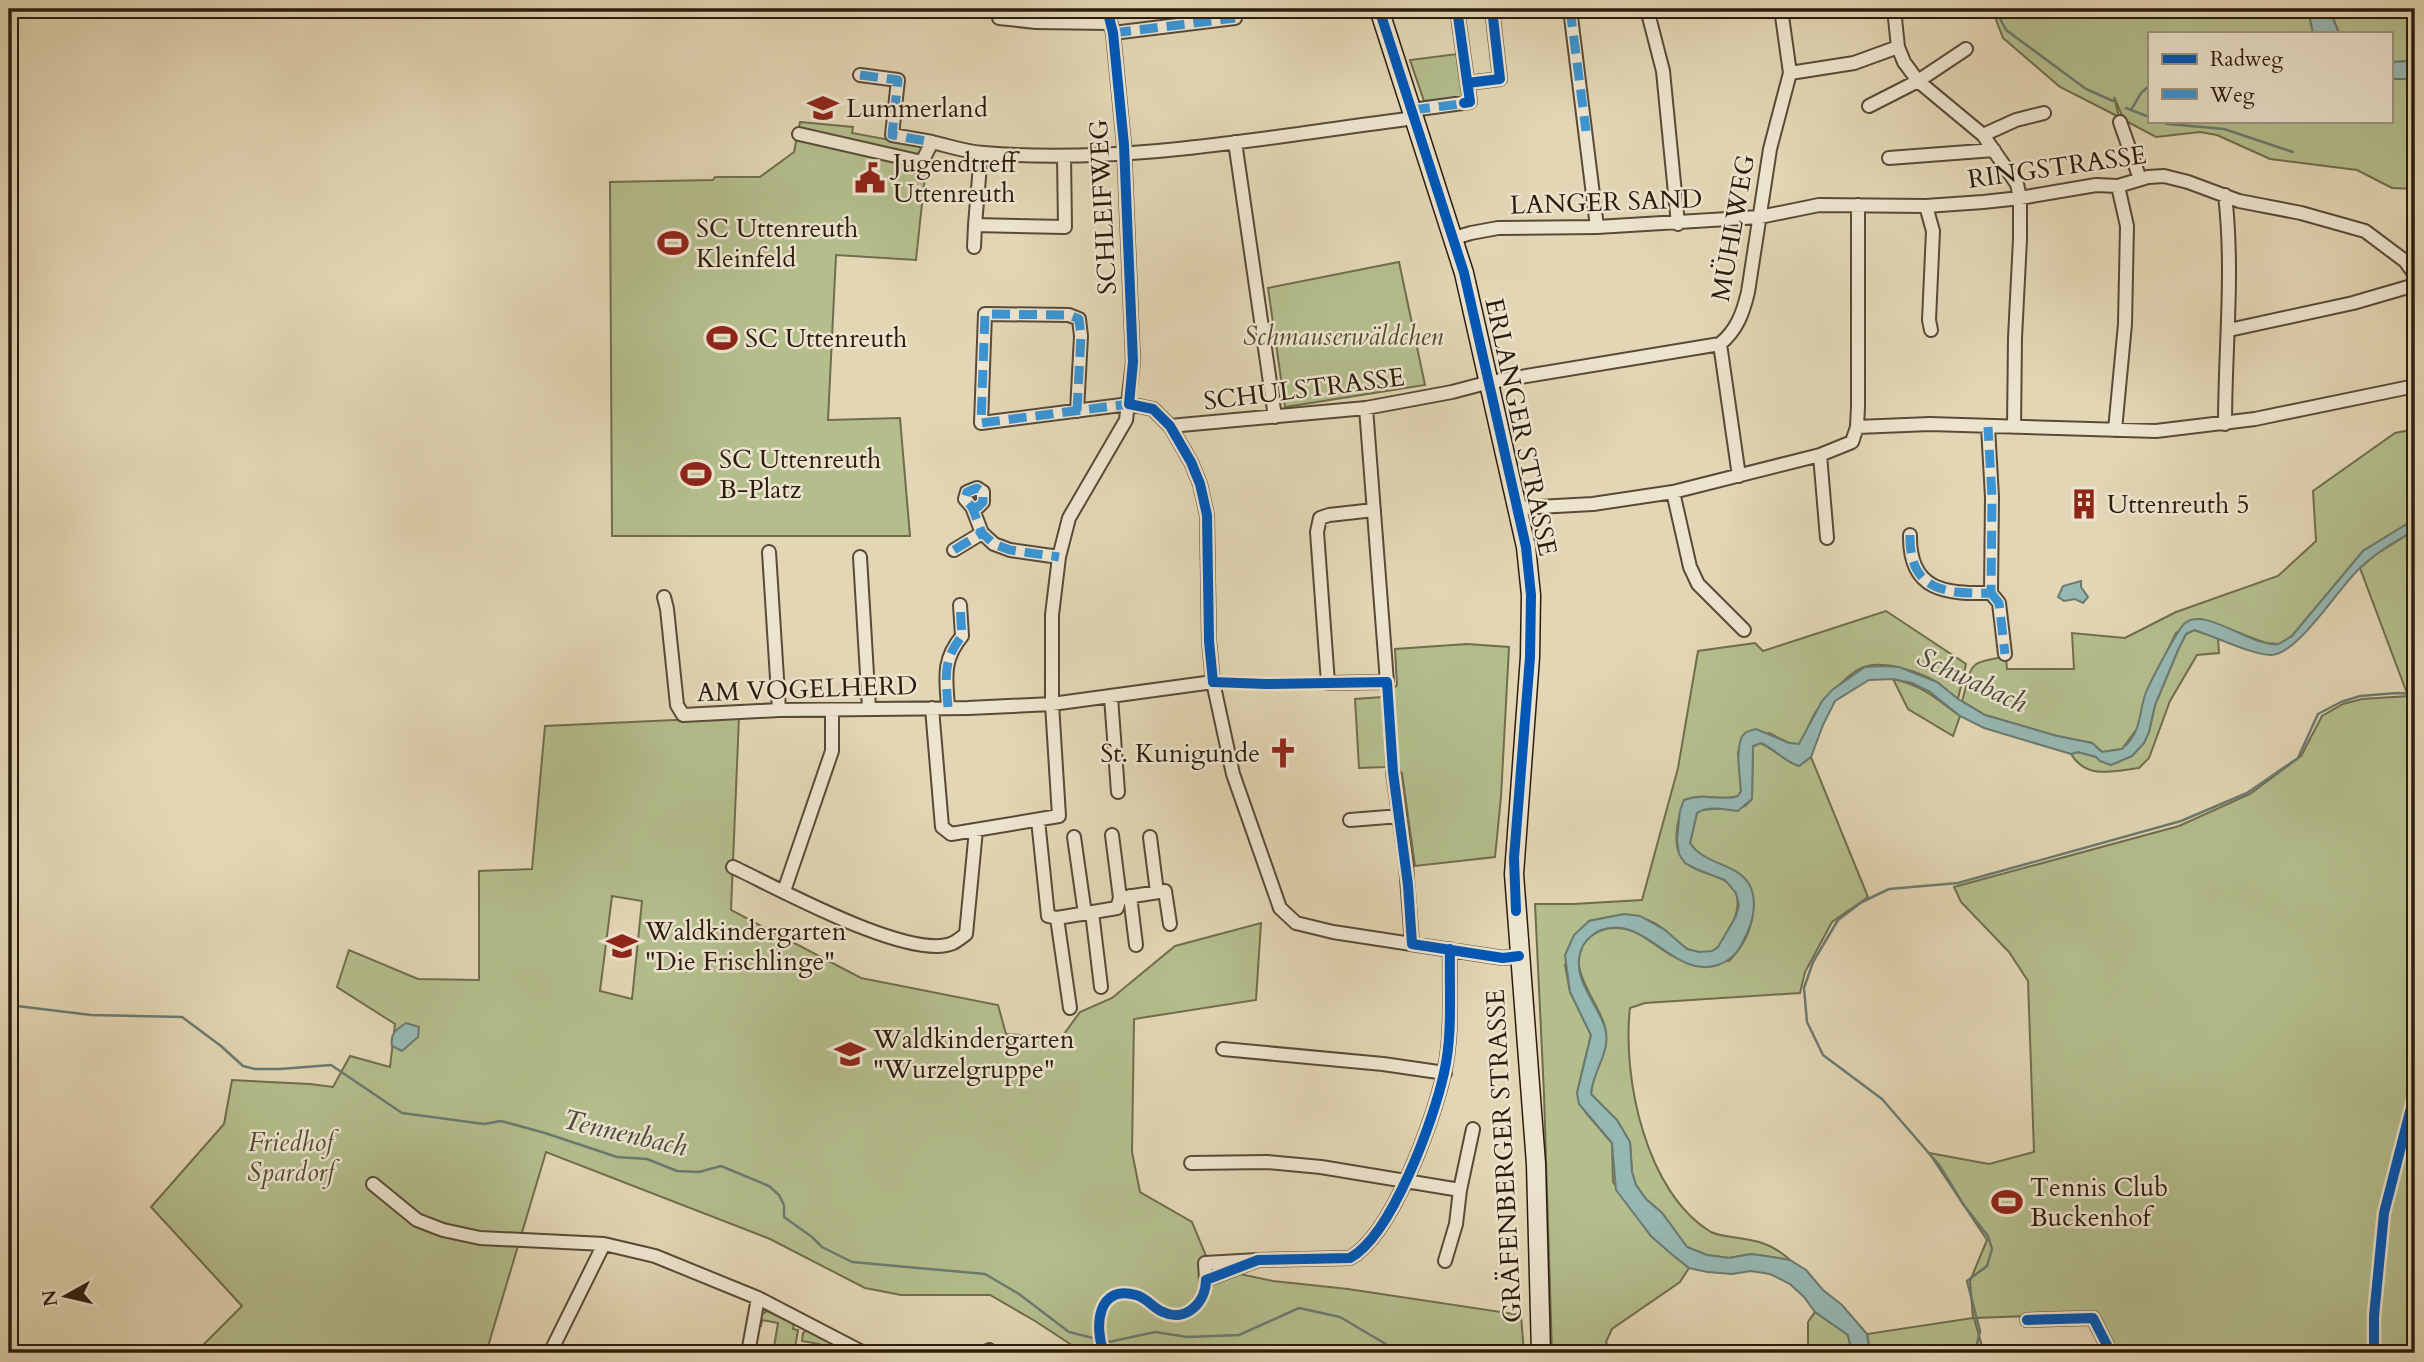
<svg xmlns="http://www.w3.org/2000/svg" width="2424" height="1362" font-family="Cardo,serif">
<rect width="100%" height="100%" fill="#e3d6b4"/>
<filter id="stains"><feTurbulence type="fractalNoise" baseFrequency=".00286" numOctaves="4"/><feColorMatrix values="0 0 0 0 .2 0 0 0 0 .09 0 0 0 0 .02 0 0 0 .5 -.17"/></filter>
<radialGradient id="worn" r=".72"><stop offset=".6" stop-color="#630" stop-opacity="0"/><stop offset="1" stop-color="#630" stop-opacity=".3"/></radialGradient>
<!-- green -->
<path fill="#b4be8d" stroke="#706d4d" stroke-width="2" fill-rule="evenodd" d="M 1992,9 L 2308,9 L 2313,33 L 2149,33 L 2149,121 L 2391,121 L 2391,79 L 2415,79 L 2415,189 L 2392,188 L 2357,170 L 2270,159 L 2217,135 L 2200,132 L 2156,137 L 2124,120 L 2114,97 L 2119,117 L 2060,87 L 2003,38 Z
M 2329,9 L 2415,9 L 2415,61 L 2391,62 L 2391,33 L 2339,33 Z
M 1457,54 L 1463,97 L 1424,101 L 1410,60 Z
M 800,122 L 853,127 L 852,133 L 928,147 L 916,260 L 836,255 L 828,420 L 900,418 L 910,536 L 612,536 L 610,182 L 713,180 L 715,177 L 760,177 L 794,152 Z
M 1399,262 L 1425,385 L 1285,407 L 1268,288 Z
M 2415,429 L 2415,519 L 2363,551 L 2292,636 L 2279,644 L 2266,643 L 2201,619 L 2176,633 L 2145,696 L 2139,726 L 2122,749 L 2102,752 L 2092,743 L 2057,736 L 1985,715 L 1962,701 C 1973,665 1965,662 2006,657 L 2007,669 L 2074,669 L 2072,633 L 2125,638 L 2176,612 L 2278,576 L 2316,541 L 2313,491 L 2395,433 Z
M 2415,530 L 2415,1353 L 2109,1353 L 2090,1318 L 2029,1316 L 1974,1318 L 1984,1353 L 1870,1353 L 1867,1334 L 1973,1318 L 1970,1281 L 1987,1240 L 1929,1153 L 1989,1164 L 2034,1152 L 2028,981 L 2009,952 L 1961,902 L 1954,887 L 2179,826 L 2250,794 L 2301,756 L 2322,716 L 2343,704 L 2362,699 L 2408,696 L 2360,568 L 2375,555 Z
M 1886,611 L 1966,664 L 1958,699 C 1951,694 1944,687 1937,682 C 1920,672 1884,660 1864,667 C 1848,673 1827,697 1817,710 C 1809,721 1807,734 1799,744 L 1789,743 L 1769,733 L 1738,752 L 1741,791 L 1738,796 C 1721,802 1707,792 1684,800 C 1679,814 1673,838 1679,853 C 1687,871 1709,872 1724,880 C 1750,894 1733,928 1720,945 C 1713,954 1700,953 1690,950 C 1679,946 1674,937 1665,930 C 1641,911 1618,914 1589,921 L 1565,965 L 1570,992 L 1591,1035 L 1577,1093 L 1586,1113 L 1612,1143 L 1613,1182 L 1651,1236 L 1689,1268 L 1680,1282 L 1612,1329 L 1606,1342 L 1611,1353 L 1552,1353 L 1544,1094 L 1535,904 L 1573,904 L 1642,900 L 1678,768 L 1698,651 L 1755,643 L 1763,651 Z
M 2194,630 L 2218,638 L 2219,653 L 2197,655 L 2170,701 L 2149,758 L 2139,768 C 2112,771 2087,780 2071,754 L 2078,752 L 2097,757 L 2100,761 L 2111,765 L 2132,756 L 2144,743 L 2149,732 L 2155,705 L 2178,650 L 2186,634 Z
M 1467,644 L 1509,647 L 1501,797 L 1495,857 L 1415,866 L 1402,773 L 1397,770 L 1392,690 L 1397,685 L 1395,649 Z
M 1893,679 C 1924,686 1935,698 1960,716 L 1953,736 L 1908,709 Z
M 1382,697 L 1386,767 L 1359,768 L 1355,699 Z
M 739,717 L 731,910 L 861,978 L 998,1005 L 1006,1034 L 1061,1038 L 1080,1012 L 1112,998 L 1175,946 L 1261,923 L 1256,1000 L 1134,1019 L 1132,1152 L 1140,1192 L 1192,1222 L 1211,1268 L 1273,1281 L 1348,1289 L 1521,1315 L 1524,1353 L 1084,1353 L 1035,1321 L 990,1295 L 901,1295 L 865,1288 L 770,1239 L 546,1152 L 486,1353 L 195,1353 L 242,1306 L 151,1207 L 224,1124 L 232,1080 L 310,1084 L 333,1087 L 350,1056 L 390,1067 L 395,1024 L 337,987 L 349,950 L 418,979 L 479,980 L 479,871 L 532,869 L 545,726 ZM 612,896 L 642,901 L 632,999 L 600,991 Z
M 1760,743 C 1775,749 1785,762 1799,766 L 1811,757 L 1868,897 L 1832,922 L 1805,972 L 1800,993 L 1645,1003 L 1630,1008 C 1622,1078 1646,1193 1711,1232 C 1717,1235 1725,1236 1732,1237 C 1755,1240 1772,1243 1790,1260 L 1751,1254 L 1729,1258 L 1707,1255 L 1687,1247 L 1662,1213 L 1646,1199 L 1636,1185 L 1632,1172 L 1630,1142 L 1617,1120 L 1591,1094 C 1592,1074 1610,1048 1605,1027 C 1598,999 1557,960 1594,934 C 1602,929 1614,927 1625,929 C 1646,933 1661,953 1681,960 C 1694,965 1715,961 1729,961 C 1742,948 1751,931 1753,913 C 1758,859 1711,875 1690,843 L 1697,813 L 1702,810 L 1745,806 L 1752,799 L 1753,747 Z
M 767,1311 L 794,1324 L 793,1329 L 798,1330 L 794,1353 L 773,1353 L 778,1323 L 762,1320 L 761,1326 L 758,1325 L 761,1315 Z
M 1815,1312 L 1848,1335 L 1852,1353 L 1808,1353 L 1808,1322 Z
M 807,1330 L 848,1349 L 846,1353 L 818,1353 L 819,1344 L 802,1341 L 803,1333 Z"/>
<!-- water -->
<path fill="#96b8b3" stroke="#6b7a71" stroke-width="2" d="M 2308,9 L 2329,9 L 2339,33 L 2313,33 Z
M 2415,61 L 2415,79 L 2391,79 L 2391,62 Z
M 2415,519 L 2415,530 C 2397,540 2377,552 2362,566 C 2340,585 2298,655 2271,655 C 2252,655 2214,636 2194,630 L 2186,634 L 2178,650 L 2155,705 L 2149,732 L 2144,743 L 2132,756 L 2111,765 L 2100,761 L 2096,757 L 2078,752 L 2071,754 L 1984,728 L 1960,716 L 1929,691 L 1912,683 L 1893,679 L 1869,680 L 1835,701 L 1823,725 L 1811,757 L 1799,766 C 1785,762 1775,749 1761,743 L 1753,746 L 1752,799 L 1738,811 C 1724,810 1710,805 1697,813 L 1690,843 C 1704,865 1737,863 1749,884 C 1757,898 1754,917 1748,931 C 1741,947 1735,959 1718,965 C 1674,980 1646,914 1601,930 C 1594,933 1585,940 1582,948 C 1569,977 1598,1003 1605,1028 C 1612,1052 1592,1071 1591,1094 L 1617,1120 L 1630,1142 L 1632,1172 L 1636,1185 L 1646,1199 L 1662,1213 L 1687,1247 L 1707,1255 L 1729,1258 L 1751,1254 L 1766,1256 L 1790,1260 L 1806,1270 L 1823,1290 L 1842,1305 L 1867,1334 L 1870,1353 L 1852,1353 L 1848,1335 L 1815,1312 L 1804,1297 L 1790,1284 L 1770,1274 L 1751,1271 L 1732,1274 L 1707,1272 L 1689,1268 L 1669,1252 L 1651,1236 L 1616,1190 L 1612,1143 L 1579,1104 L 1577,1093 L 1591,1035 L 1570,992 L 1565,955 L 1574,935 L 1589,921 L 1624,914 L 1640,916 L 1665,930 L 1687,949 L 1699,952 L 1712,951 L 1718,947 L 1736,916 L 1739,905 L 1736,893 L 1725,880 L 1696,869 L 1685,863 L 1679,854 L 1677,840 L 1680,811 L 1684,800 C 1707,792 1722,802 1738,796 L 1741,791 C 1740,777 1734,742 1745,733 C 1746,732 1755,729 1756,729 L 1789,743 L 1799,744 L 1822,701 L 1832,690 L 1865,667 L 1885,666 L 1899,667 L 1937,682 L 1958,699 L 1985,715 L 2057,736 L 2092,743 L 2102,752 L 2122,749 C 2142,731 2138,717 2145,695 C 2149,684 2177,630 2185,623 C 2205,606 2253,648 2278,644 C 2282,643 2288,638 2292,636 L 2363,551 Z
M 2081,581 L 2081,587 L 2088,597 L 2083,603 L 2075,599 L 2064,601 L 2058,597 L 2063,586 Z
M 406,1023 L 419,1027 L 418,1037 L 402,1051 L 392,1046 C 390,1033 396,1030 406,1023 Z"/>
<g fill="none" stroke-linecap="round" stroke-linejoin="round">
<!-- stream -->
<path stroke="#6b7a71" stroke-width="2.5" d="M 1995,9 L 2006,30 L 2086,89 L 2113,101
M 2126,108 L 2149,117
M 2131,110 L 2141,93 L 2149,86
M 2160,121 L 2168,124 L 2224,129 L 2293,152
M 9,1005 L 91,1015 L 182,1017 L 221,1046 L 243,1066 L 255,1069 L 280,1069 L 331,1065 L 402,1113 L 484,1124 L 501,1121 L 545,1133 L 617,1157 L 647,1159 L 677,1171 L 699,1172 L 721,1166 L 769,1186 L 779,1195 L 784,1205 L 784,1217 L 812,1237 L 822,1247 L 852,1262 L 985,1274 L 1019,1294 L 1069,1332 L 1109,1342 L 1155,1332 L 1187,1337 L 1239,1335 L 1299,1308 L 1340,1317 L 1401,1353
M 1975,1353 L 1980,1331 L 1967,1281 L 1987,1266 L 1992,1249 L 1988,1236 L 1963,1204 L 1940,1166 L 1882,1099 L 1823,1055 L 1807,1022 L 1804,988 L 1813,962 L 1838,920 L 1862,902 L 1889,889 L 1958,883 L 2181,821 L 2247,793 L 2298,758 L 2318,714 L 2341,702 L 2360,696 L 2397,693 L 2415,694"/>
<!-- street casing -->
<g stroke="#594a37" stroke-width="16">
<path id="street" d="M 1570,9 L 1597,227
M 1647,9 L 1663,71 L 1678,224
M 1894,9 L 1898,47 L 1904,62 L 1918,81 L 1983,135 L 2017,184 L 2020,198 L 2020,239 L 2015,338 L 2014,427
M 999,18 L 1036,22 L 1110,23
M 1113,33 L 1235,18
M 1790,73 L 1854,63 L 1898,47
M 860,75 L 898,80 L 892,135 L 932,142
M 1467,83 L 1500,79 L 1492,9
M 1869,106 L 1918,81 L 1966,49
M 1412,110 L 1470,102 L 1457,9
M 2120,122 L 2140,179
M 799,134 L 922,162 L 932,142 C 949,146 966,152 984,153 C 1128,165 1272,136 1415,118
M 1983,135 L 2016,120 L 2044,113
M 1235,142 L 1275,417
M 981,153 L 975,225 L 1065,227 L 1064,156
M 1889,158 L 1994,150
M 1926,206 L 1933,231 L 1929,320 L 1931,330
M 1454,238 L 1471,233 L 1498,228 L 1597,227 L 1760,217 L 1819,205 L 1926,206 L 1983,202 L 2020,198 L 2096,185 L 2118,186 L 2148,177 L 2164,176 L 2188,182 L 2239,201 L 2301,213 L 2365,231 L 2405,261 L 2413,272 L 2415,281
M 974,247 L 975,225
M 2229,330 L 2353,303 L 2415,285
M 1720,344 L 1739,476
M 1366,408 L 1387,682 L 1328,683 L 1317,532 L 1320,518 L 1329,515 L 1374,510
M 1077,411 L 1081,336 L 1079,319 L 1069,315 L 985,314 L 981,423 L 1129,404 L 1153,409 L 1170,426 L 1191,462 L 1200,484 L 1207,515 L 1209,641 L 1213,682 L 1233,774 L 1280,908 L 1296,923 L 1333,932 L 1503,958 L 1519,956
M 2225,424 C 2225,348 2234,271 2225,195
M 1170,426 L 1366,408 L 1452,392 L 1490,382 L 1720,344 C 1737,330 1743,313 1748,292 L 1770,149 L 1790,73 L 1781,9
M 1857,427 L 1930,424 L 2156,431 L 2255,419 L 2415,386
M 2115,430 L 2125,324 L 2127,226 L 2118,186
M 1820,455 L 1827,538
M 1673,492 L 1690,567 L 1698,584 L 1744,630
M 972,507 L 978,507 L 983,502 L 983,492 L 977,488 L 967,492 L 965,499 L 972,507 L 982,533 L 994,544 L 1010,550 L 1059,557
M 1519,508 L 1593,504 L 1673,492 L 1820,455 L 1852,442 L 1857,427 L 1858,406 L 1858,205
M 1910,535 C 1909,591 1945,594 1991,593 L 1992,497 L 1988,427
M 954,550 L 982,533
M 769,552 L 779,710
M 860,557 L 869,708
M 1991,593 L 1999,603 L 2005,654
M 664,597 L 667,609 L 677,705 L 683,715 L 779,710 L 968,708 L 1052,704 L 1213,682
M 1111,697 L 1118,792
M 948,707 C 946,678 942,660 962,636 L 960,605
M 932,708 L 942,827 L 951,834 L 1059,816 L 1052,704 L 1052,615 L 1059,557 L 1069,518 L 1126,420 L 1133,362 L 1124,145 L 1113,33 L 1107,9
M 1393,772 L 1406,865 L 1412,944
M 1038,820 L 1048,916 L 1057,918 L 1070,1008
M 1350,820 L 1400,816
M 1112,835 L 1120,898
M 1074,837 L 1085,914
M 1150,837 L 1157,892
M 733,867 C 776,887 911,962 953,943 C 957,941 962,937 966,934 L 976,830
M 784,891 L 832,751 L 832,710
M 1130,896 L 1136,945
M 1092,912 L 1101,987
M 1057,918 L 1117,908 L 1120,898 L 1165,891 L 1170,924
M 1223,1049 L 1383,1064 L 1445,1073
M 1191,1163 L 1267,1162 L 1321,1167 L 1460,1190 L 1456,1224 L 1445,1261
M 373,1184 L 417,1220 L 443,1230 L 480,1238 L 604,1244 L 655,1256 L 758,1298 L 864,1353
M 1460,1190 L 1473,1129
M 1258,1260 L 1205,1263 L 1206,1280 L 1258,1260 L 1350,1258 C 1392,1235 1434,1119 1444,1073 C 1453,1034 1449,990 1450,949
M 2027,1320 L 2093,1318 L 2111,1353
M 550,1353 L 604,1244
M 748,1353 L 758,1298
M 987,1353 L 989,1350"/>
</g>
<!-- secondary casing -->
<g stroke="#2b1c0d" stroke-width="21">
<path id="secondary" d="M 1379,9 L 1464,273 L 1526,547 L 1531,595 L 1530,657 L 1514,874 L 1536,1164 L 1541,1353"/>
</g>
<!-- street -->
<use href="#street" stroke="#ede4ce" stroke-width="12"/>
<!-- secondary -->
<use href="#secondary" stroke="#ede4ce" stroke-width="18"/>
<!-- quiet -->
<path stroke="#3c94d2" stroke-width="9" stroke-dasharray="18 9" stroke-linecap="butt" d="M 1570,9 L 1586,131
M 1113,33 L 1235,18
M 860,75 L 898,80 L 892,135 L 932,142
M 1412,110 L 1468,103
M 1077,411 L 1081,336 L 1079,319 L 1069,315 L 985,314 L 981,423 L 1129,404
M 972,507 L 978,507 L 983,502 L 983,492 L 977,488 L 967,492 L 965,499 L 972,507 L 982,533 L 994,544 L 1010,550 L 1059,557
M 1910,535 C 1909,591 1945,594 1991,593 L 1992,497 L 1988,427
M 954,550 L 982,533
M 1991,593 L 1999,603 L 2005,654
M 948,707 C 946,678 942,660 962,636 L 960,605
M 1219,1353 L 1245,1353"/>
<!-- cycleway casing -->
<g stroke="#ede4ce" stroke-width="15">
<path id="cycleway" d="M 1107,9 L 1113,33 L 1124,145 L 1133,362 L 1129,404 L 1153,409 L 1170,426 L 1191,462 L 1200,484 L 1207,515 L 1209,641 L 1213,682 L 1266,684 L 1387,682 L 1393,772 L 1408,885 L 1412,944 L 1503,958 L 1519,956
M 1379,9 L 1464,273 L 1526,547 L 1531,595 L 1530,657 L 1514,858 L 1516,911
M 1457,9 L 1470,102 L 1464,103
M 1467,83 L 1500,79 L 1492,9
M 2027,1320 L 2093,1318 L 2111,1353
M 1104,1353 C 1094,1327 1097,1284 1136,1295 C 1147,1298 1153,1308 1163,1312 C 1186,1323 1206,1302 1206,1280 L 1258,1260 L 1350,1258 C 1392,1235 1434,1119 1444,1073 C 1453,1034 1449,990 1450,949
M 2374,1353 L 2374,1316 L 2384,1213 L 2415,1092"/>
</g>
<!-- cycleway -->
<use href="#cycleway" stroke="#0057b8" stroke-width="10"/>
</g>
<!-- icons -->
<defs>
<g id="school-bare" transform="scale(2.415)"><path d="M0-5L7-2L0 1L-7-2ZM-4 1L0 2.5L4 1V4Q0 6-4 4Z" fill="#8f2418" stroke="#ede4ce" stroke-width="2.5" paint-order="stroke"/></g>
<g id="civic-bare" transform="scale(2.415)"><path d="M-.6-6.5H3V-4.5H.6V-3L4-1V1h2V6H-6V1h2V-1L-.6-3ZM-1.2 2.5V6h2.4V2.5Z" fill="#8f2418" stroke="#ede4ce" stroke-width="2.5" paint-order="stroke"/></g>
<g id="stadium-bare" transform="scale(2.415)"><path d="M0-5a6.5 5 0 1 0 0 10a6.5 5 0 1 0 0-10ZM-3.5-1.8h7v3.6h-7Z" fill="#8f2418" stroke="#ede4ce" stroke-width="2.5" paint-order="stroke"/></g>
<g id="building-bare" transform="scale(2.415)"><path d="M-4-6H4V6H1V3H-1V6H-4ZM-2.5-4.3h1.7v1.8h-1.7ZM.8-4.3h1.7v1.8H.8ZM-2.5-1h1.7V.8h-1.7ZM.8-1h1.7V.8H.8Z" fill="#8f2418" stroke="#ede4ce" stroke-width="2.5" paint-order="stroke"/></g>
<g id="church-bare" transform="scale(2.415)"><path d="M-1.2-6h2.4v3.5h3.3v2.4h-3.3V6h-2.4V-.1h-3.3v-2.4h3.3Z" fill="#8f2418" stroke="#ede4ce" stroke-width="2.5" paint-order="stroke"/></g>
</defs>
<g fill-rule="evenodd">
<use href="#school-bare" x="823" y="108"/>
<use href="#civic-bare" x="870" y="178"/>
<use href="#stadium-bare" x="673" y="243"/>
<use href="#stadium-bare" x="722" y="338"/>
<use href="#stadium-bare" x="696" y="474"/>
<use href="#building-bare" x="2084" y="504"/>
<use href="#church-bare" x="1283" y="753"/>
<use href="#school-bare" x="622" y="946"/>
<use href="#school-bare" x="850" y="1054"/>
<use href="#stadium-bare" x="2007" y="1202"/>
</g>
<g text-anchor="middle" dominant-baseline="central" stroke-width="5" stroke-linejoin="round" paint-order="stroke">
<!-- poi labels -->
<g font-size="26" fill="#2b1c0d" stroke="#ede4ce" text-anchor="start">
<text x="846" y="108">Lummerland</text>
<text x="893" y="163">Jugendtreff<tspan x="893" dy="30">Uttenreuth</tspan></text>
<text x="696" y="228">SC Uttenreuth<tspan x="696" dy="30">Kleinfeld</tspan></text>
<text x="745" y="338">SC Uttenreuth</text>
<text x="719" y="459">SC Uttenreuth<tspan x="719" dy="30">B-Platz</tspan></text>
<text x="2107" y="504">Uttenreuth 5</text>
<text x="1260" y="753" text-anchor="end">St. Kunigunde</text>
<text x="645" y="931">Waldkindergarten<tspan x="645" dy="30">"Die Frischlinge"</tspan></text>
<text x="873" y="1039">Waldkindergarten<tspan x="873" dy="30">"Wurzelgruppe"</tspan></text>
<text x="2030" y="1187">Tennis Club<tspan x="2030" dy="30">Buckenhof</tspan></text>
</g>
<!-- street labels -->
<g font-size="26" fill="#2b1c0d" stroke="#ede4ce">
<text transform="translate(2057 167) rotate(-8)">RINGSTRASSE</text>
<text transform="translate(1606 202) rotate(-2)">LANGER SAND</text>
<text transform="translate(1103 207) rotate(-93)">SCHLEIFWEG</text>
<text transform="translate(1733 228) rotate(-80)">MÜHLWEG</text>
<text transform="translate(1304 389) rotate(-7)">SCHULSTRASSE</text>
<text transform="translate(1521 427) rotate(78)">ERLANGER STRASSE</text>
<text transform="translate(807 689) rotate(-2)">AM VOGELHERD</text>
<text transform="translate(1504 1156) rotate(-93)">GRÄFENBERGER STRASSE</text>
</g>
<!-- park labels -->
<g font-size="26" font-style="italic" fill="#544d33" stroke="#ede4ce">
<text x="1343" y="336">Schmauserwäldchen</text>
<text x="291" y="1142">Friedhof<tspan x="291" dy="30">Spardorf</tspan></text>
</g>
<!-- water labels -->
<g font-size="28" font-style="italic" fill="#4b4b3f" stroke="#ede4ce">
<text transform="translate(1972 680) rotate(25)">Schwabach</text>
<text transform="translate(625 1133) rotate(13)">Tennenbach</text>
</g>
</g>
<!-- margin -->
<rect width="2424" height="1362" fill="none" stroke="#e3d6b4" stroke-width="35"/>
<rect x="10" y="10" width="2403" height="1341" fill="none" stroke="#2b1c0d" stroke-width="3.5"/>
<rect x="18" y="18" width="2389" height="1327" fill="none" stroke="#2b1c0d" stroke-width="2"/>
<!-- legend -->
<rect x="2148" y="32" width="245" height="91" fill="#ede4ce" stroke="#9f9481" stroke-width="2"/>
<rect x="2162" y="54" width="35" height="10" fill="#0057b8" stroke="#9f9481" stroke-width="2"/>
<text x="2210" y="66" font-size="21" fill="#2b1c0d">Radweg</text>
<rect x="2162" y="89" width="35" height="10" fill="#3c94d2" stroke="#9f9481" stroke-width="2"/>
<text x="2210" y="102" font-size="21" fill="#2b1c0d">Weg</text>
<!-- north arrow -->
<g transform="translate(66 1296) rotate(262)" stroke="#ede4ce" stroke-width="5" paint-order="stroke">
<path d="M0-5L12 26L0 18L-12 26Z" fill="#2b1c0d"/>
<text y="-10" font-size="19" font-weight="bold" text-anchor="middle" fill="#2b1c0d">N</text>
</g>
<rect width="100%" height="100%" filter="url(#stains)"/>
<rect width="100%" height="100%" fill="url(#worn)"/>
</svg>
